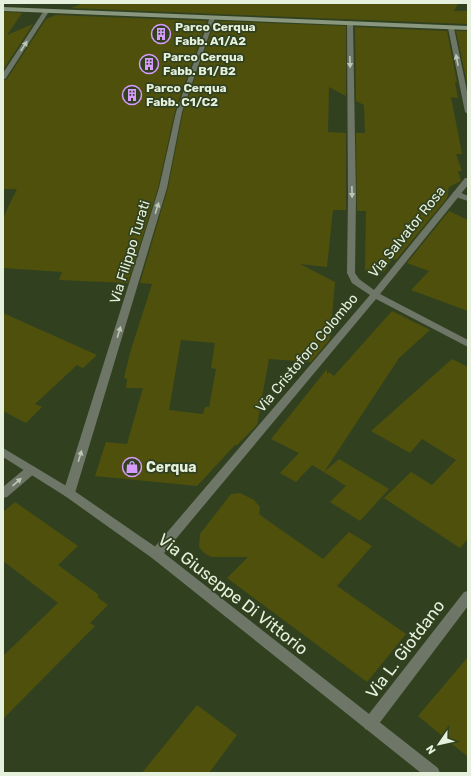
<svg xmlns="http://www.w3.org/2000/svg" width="471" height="776" font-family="Rubik,sans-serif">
<rect width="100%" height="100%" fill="#314120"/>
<!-- building -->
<path fill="#4f500b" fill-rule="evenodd" d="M 84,3 L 458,3 L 454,11 L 468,11 L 468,24 L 71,8 Z
M 3,12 L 22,13 L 7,35 L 33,24 L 3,70 Z
M 56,15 L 207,21 L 175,111 L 158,188 L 128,283 L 59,280 L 62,272 L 3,268 L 3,218 L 17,189 L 3,189 L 3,81 L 7,79 L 46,19 Z
M 215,21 L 346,26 L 346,96 L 329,87 L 328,132 L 346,133 L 346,210 L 333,210 L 327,267 L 300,264 L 335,282 L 330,339 L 311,362 L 269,359 L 257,425 L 237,445 L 235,445 L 197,486 L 95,476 L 106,442 L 127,444 L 143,388 L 126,388 L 127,379 L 124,378 L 130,353 L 152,284 L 140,283 L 168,188 L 183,112 ZM 181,340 L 215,343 L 211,368 L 216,369 L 209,407 L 205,407 L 203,414 L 169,410 Z
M 355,27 L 447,31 L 457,82 L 455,82 L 458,98 L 451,97 L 462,154 L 456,154 L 462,171 L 458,171 L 461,181 L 449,187 L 447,198 L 396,260 L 392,259 L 384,272 L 365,270 L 366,211 L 357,211 L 356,133 L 365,133 L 364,105 L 356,101 Z
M 456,31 L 468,31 L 468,83 L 467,83 Z
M 449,211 L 468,220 L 468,311 L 411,290 L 429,271 L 407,263 Z
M 392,311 L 430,330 L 399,358 L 324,472 L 312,465 L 296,482 L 280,473 L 299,453 L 271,439 L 327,369 L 327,374 L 329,372 L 334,376 Z
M 3,313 L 97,355 L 83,368 L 77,365 L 35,404 L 42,407 L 26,423 L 3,411 Z
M 452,359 L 468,367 L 468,539 L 460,548 L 384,498 L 411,472 L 432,485 L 456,460 L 422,439 L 410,453 L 371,431 Z
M 339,459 L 389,489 L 360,521 L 330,502 L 346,486 L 324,472 Z
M 240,493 L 254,500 L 260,507 L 259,514 L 264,518 L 323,559 L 349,532 L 372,546 L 337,586 L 406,634 L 367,682 L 227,578 L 248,557 L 211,557 L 204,553 L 199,547 L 200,534 L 231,494 Z
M 15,502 L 78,546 L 58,565 L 99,595 L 97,597 L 108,605 L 90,623 L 95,626 L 3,719 L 3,656 L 58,603 L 3,561 L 3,512 Z
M 468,657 L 468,757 L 418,716 Z
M 197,705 L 237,735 L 209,773 L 142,773 Z"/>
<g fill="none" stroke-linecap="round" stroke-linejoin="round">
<!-- service -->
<path fill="#6e7667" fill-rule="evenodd" d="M 453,192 L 459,192 L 468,196 L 468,201 L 453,196 Z"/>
<!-- minor -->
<path fill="#6e7667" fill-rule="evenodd" d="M 45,9 L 50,10 L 6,78 L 3,80 L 3,73 Z
M 210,17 L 215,18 L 182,112 L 167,188 L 75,493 L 73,496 L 69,497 L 65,496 L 63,493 L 159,188 L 176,112 Z
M 350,21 L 353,23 L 356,199 L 355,273 L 359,279 L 374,290 L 465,178 L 468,178 L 468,185 L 380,294 L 468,340 L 468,347 L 376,299 L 160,558 L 156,559 L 152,558 L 150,554 L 152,550 L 370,295 L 352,283 L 347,273 L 348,199 L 347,23 Z
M 451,26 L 454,28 L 468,96 L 468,114 L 465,112 L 448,28 Z
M 31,466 L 35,467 L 36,470 L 35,473 L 7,497 L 3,498 L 3,487 L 27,467 Z
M 468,591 L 468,606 L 375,729 L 370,731 L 365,729 L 363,724 L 365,719 L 464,592 Z"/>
<!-- tertiary -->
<path fill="#6e7667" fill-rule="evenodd" d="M 3,448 L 73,490 L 160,550 L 438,768 L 440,773 L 421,773 L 152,558 L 65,496 L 3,457 Z"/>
<!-- secondary -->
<path fill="#89977e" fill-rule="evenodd" d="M 3,7 L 468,26 L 468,30 L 3,11 Z"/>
</g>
<!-- one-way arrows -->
<defs><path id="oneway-solid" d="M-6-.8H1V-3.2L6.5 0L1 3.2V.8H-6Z"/></defs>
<g fill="#bcc6b4">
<use href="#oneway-solid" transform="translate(24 46) rotate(-57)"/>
<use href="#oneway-solid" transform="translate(457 60) rotate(-101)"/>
<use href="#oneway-solid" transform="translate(350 62) rotate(89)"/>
<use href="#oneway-solid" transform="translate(352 192) rotate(89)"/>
<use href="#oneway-solid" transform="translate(157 208) rotate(-73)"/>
<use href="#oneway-solid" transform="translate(119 332) rotate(-73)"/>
<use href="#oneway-solid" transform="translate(80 456) rotate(-73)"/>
<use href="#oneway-solid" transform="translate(17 482) rotate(-41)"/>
</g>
<!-- icons -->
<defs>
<g id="building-ring" transform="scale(1)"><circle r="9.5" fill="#314120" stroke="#d59cfb" stroke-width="1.5"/><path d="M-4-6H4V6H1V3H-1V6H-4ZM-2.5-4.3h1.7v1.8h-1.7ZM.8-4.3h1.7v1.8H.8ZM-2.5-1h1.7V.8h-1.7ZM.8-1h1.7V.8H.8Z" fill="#d59cfb"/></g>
<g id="shop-ring" transform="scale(1)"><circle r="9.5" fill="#314120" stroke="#d59cfb" stroke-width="1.5"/><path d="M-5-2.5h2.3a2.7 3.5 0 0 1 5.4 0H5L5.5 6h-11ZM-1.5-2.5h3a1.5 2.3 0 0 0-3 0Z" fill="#d59cfb"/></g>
</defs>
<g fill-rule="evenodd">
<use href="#building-ring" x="161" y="34"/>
<use href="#building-ring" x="149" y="64"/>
<use href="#building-ring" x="132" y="95"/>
<use href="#shop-ring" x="132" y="467"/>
</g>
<g text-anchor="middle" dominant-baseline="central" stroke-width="3.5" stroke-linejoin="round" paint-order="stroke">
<!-- far-poi labels -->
<g font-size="12" font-weight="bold" fill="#e6f1dd" stroke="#314120" text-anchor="start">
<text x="175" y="27">Parco Cerqua<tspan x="175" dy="14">Fabb. A1/A2</tspan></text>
<text x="163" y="57">Parco Cerqua<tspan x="163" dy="14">Fabb. B1/B2</tspan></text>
<text x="146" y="88">Parco Cerqua<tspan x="146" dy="14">Fabb. C1/C2</tspan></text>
</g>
<!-- street labels -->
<g font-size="14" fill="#e6f1dd" stroke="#314120">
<text transform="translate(407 232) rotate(-51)">Via Salvator Rosa</text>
<text transform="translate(130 252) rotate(-73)">Via Filippo Turati</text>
<text transform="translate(307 353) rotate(-50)">Via Cristoforo Colombo</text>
</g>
<!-- poi labels -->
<g font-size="14" font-weight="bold" fill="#e6f1dd" stroke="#314120" text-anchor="start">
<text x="146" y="467">Cerqua</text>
</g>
<!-- near-street labels -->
<g font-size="17" fill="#e6f1dd" stroke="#314120">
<text transform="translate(233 594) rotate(38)">Via Giuseppe Di Vittorio</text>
<text transform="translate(405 649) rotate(-53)">Via L. Giotdano</text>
</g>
</g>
<!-- border -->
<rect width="471" height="776" fill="none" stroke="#e6f1dd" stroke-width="8"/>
<!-- north arrow -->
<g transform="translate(439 744) rotate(236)" stroke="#314120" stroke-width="3" paint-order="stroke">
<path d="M0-3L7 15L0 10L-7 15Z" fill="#e6f1dd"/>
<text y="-6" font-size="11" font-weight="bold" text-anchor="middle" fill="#e6f1dd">N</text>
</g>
</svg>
